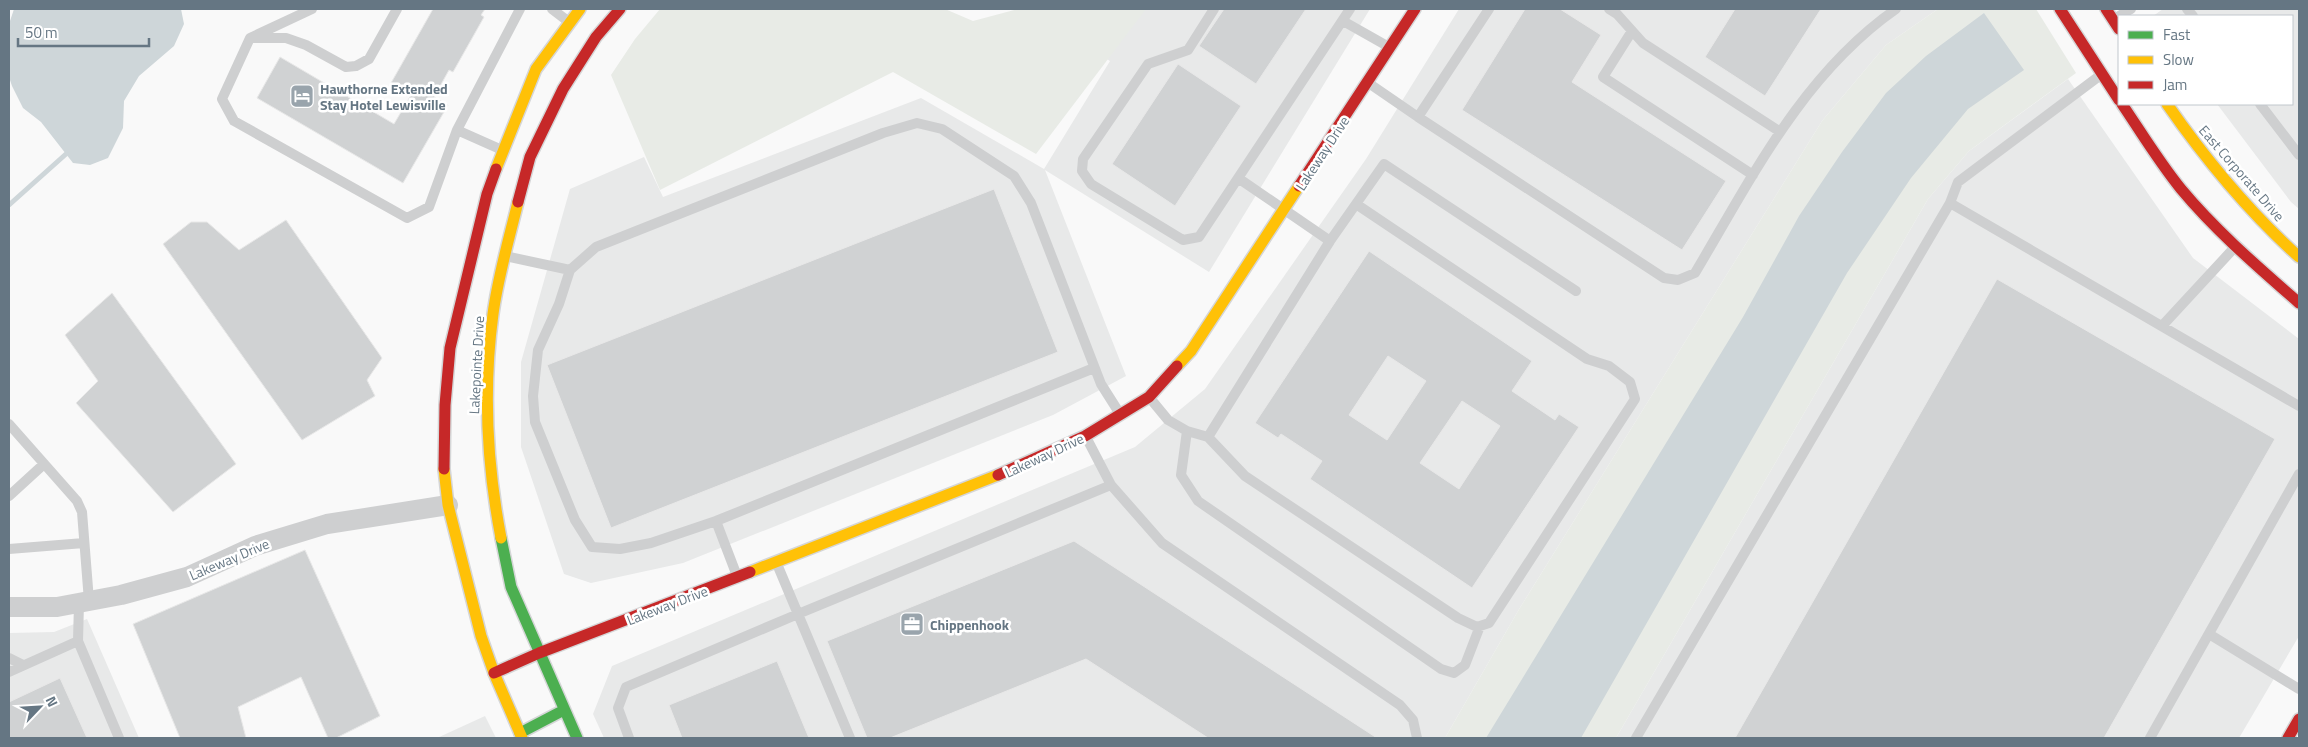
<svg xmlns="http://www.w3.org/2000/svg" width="2308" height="747" font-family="'Titillium Web',sans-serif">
<rect width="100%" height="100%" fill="#f9f9f9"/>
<!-- built -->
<path fill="#e8e9e9" d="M 1027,9 L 1370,9 L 1209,272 L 1045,170 L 1126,376 L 1053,415 L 683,563 L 591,583 L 564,574 L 521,447 L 521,362 L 570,189 L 644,157 L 663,197 L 921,98 L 1044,169 L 1110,61 Z
M 1459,9 L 1938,9 L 1886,45 L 1822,121 L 1518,611 L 1445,738 L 604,738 L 593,714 L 612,666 L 1135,447 L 1205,389 L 1366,159 Z
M 2163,9 L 2299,9 L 2299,209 L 2291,202 L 2217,104 L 2292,104 L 2292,16 L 2153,16 Z
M 2068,79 L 2193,258 L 2299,339 L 2299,636 L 2239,738 L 1616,738 L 1928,199 L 1969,151 Z
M 87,619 L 139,738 L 9,738 L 9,633 L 54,632 Z
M 485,716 L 496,738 L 437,738 Z"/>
<!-- green -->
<path fill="#e8ebe6" d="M 660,9 L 945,9 L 973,21 L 1018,9 L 1146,9 L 1036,154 L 893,72 L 660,190 L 611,75 L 635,39 Z
M 1938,9 L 2036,9 L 2076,73 L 1969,151 L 1928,199 L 1616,738 L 1445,738 L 1518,611 L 1822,121 L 1886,45 Z"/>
<!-- water -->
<path fill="#ced6d9" d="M 14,9 L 181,9 L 184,24 L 174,46 L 139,76 L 124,101 L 123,128 L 108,158 L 90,165 L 73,163 L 41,122 L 23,108 L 12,86 L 9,77 L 9,24 Z
M 1984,13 L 2024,70 L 1968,109 L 1911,178 L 1847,273 L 1581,738 L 1486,738 L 1743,317 L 1799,216 L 1842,152 L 1886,93 L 1926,56 Z"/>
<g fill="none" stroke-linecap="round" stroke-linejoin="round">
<!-- stream -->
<path stroke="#ced6d9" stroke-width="5" d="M 9,205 L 66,154"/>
</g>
<!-- building -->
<path fill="#d0d2d3" stroke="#e8e8e8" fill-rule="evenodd" d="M 433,9 L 485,9 L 481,15 L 484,17 L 453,72 L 449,70 L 434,97 L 448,105 L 403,183 L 257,98 L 280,57 L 394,124 L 411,95 L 391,83 Z
M 1224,9 L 1306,9 L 1256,84 L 1199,46 Z
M 1525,9 L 1560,9 L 1601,35 L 1572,82 L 1726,181 L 1682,250 L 1462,110 Z
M 1735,9 L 1821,9 L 1765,96 L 1705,57 Z
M 1178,64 L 1241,106 L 1175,206 L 1112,164 Z
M 994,189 L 1058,352 L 611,528 L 547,365 Z
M 286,220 L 382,358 L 367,380 L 375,396 L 302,440 L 163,244 L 191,222 L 207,222 L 239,250 Z
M 1369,251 L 1532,361 L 1512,391 L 1555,420 L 1559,414 L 1579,427 L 1472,588 L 1310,479 L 1322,461 L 1281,434 L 1278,438 L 1255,423 ZM 1388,356 L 1426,381 L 1387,440 L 1349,415 ZM 1462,401 L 1500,426 L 1459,489 L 1420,463 Z
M 1997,279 L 2275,439 L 2104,738 L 1735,738 Z
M 112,293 L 236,464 L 173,512 L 76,403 L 98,381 L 65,335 Z
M 1074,541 L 1377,738 L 1208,738 L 1086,659 L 890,738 L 867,738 L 827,641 Z
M 305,550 L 380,716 L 336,738 L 328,738 L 301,677 L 238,707 L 246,738 L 180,738 L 133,624 Z
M 777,661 L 809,738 L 682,738 L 669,705 Z
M 60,678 L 87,738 L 9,738 L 9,702 Z"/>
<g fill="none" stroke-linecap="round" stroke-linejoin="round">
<!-- fast casing -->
<g stroke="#d5d6d7" stroke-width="14">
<path id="fast" d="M 501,538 L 511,587 L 577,738
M 520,733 L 564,710"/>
</g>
<!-- slow casing -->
<g stroke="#d5d6d7" stroke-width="14">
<path id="slow" d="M 2167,104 C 2206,160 2248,211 2299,257
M 496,169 L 536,69 L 580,9
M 1177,366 L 1191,351 L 1299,186
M 444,469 L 448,505 L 481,636 L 494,673 L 522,738
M 501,538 C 487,465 483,388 493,314 C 498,276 509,239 518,202
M 750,572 L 998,475"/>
</g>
<!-- jam casing -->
<g stroke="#d5d6d7" stroke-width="14">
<path id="jam" d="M 2060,9 L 2119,100
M 2106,9 L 2119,29
M 2122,104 C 2141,132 2159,162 2181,189 C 2216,231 2258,267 2299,303
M 1299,186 L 1415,9
M 518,202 L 530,157 L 563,89 L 596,37 L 620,9
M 444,469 L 445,405 L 450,348 L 487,194 L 496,169
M 998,475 L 1085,436 L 1149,397 L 1177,366
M 494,673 L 539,653 L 750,572
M 2288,738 L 2299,719"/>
</g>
<!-- lane -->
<path stroke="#cecfd0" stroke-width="10" d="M 312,9 L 250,38 L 222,99 L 234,121 L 407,218 L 429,207 L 457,130 L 520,9
M 552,9 L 569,22
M 1214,9 L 1188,50 L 1148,64 L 1083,159 L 1082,171 L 1091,184 L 1183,240 L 1199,237 L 1350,9
M 1489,9 L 1418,117 L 1664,278 L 1678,280 L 1695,273 C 1752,177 1803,74 1896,9
M 1609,9 L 1617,14 L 1643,43 L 1779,131
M 2187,9 L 2193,16
M 2114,19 L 2131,9
M 1343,21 L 1389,47
M 1632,31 L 1603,77 L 1753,175
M 253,38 L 286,38 L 306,45 L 346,67 L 356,66 L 369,59 L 397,9
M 2102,74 L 1958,182 L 1950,203 L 2299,406
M 1367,82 L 1418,117
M 2260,104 L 2299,155
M 457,130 L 502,150
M 1238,178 L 1330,241 L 1384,164 L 1576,291
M 505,256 L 570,270 L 596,247 L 883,133 L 917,123 L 942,129 L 1014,176 L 1031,203 L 1101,384 L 1120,414
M 570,270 L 559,304 L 538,350 L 533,396 L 535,422 L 575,520 L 592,547 L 620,549 L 651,543 L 716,521 L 1094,368
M 2162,326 L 2235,247
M 1149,397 L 1168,420 L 1187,431 L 1208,437 L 1245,476 L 1458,618 L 1477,627 L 1489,623 L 1635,399 L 1630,382 L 1609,366 L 1587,359 L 1356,204
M 9,424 L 77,501 L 82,512 L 89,601
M 1187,431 L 1181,475 L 1198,501 L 1441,669 L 1454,673 L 1465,665 L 1480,626
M 1086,437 L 1111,485 L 1162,543 L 1400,705 L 1413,720 L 1417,738
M 1208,437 L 1330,241
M 9,496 L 44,464
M 716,521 L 737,576
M 9,549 L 84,543
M 777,564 L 850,738
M 79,603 L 78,641 L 119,738
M 2209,634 L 2299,689
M 9,658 L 23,665
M 9,672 L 78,641
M 629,738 L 618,708 L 626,687 L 798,614 L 1111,485
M 1636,738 L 1950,203
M 2150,738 L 2299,474"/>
<!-- street -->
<path stroke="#cecfd0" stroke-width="20" d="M 9,607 L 57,607 L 121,595 L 187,577 L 255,546 L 327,524 L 448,505"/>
<!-- fast -->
<use href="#fast" stroke="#4caf50" stroke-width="11"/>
<!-- slow -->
<use href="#slow" stroke="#ffc107" stroke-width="11"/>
<!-- jam -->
<use href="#jam" stroke="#c62828" stroke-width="11"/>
</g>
<!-- icons -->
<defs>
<g id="hotel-square" transform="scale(1.25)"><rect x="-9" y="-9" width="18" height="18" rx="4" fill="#99a4ac" stroke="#fff"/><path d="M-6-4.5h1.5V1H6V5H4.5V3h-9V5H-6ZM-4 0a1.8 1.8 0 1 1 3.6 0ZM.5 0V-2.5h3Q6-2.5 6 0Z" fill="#fff"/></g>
<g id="office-square" transform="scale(1.25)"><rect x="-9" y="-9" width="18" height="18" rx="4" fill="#99a4ac" stroke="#fff"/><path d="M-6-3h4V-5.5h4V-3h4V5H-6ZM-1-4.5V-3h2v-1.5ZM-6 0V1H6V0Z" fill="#fff"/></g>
</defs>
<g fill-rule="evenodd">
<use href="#hotel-square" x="302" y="96"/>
<use href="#office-square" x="912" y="624"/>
</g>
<g text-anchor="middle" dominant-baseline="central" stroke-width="5" stroke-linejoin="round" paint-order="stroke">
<!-- poi labels -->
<g font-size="14" font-weight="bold" fill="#657683" stroke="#fff" text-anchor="start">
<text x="320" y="88">Hawthorne Extended<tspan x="320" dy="16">Stay Hotel Lewisville</tspan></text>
<text x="930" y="624">Chippenhook</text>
</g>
<!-- street labels -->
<g font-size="14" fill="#657683" stroke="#fff">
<text transform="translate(1322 153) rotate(-57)">Lakeway Drive</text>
<text transform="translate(2242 173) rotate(49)">East Corporate Drive</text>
<text transform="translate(476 365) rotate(-87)">Lakepointe Drive</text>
<text transform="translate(1044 455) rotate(-25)">Lakeway Drive</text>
<text transform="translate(229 559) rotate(-23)">Lakeway Drive</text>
<text transform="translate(667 605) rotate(-21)">Lakeway Drive</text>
</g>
</g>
<!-- border -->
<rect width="2308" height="747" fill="none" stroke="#657683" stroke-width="20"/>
<!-- legend -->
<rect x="2118" y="15" width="175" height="90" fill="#ffffff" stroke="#c1c8cd"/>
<rect x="2128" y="31" width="25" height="8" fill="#4caf50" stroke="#c1c8cd"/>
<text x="2163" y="40" font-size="15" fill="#657683">Fast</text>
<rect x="2128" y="56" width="25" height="8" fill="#ffc107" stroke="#c1c8cd"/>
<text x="2163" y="65" font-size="15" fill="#657683">Slow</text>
<rect x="2128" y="81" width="25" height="8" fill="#c62828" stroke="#c1c8cd"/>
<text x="2163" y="90" font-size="15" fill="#657683">Jam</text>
<!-- north arrow -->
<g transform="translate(40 707) rotate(65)" stroke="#ffffff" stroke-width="4" paint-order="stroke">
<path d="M0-4L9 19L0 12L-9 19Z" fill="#657683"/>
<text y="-8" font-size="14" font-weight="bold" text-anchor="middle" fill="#657683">N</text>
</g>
<!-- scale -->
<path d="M18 38v8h131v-8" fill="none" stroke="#657683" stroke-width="2.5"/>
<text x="25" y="38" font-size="15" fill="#657683" stroke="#ffffff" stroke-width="4" paint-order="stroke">50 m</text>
</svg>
